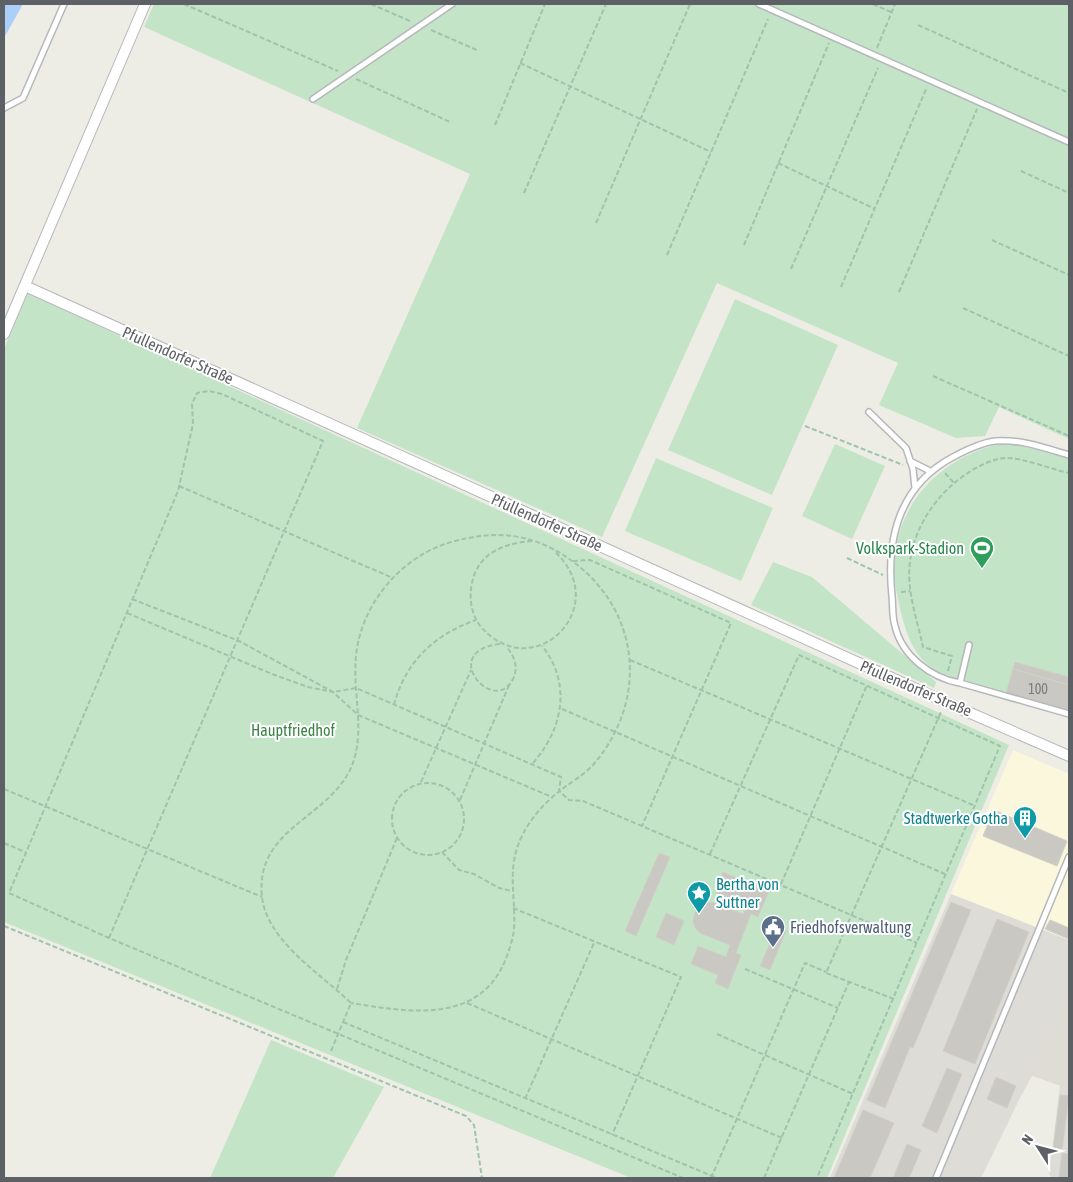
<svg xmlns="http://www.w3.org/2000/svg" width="1073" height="1182" font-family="'Asap Condensed',sans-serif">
<rect width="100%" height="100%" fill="#eeede5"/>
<!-- commercial -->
<path fill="#fbf7dd" d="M 1013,750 L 1069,774 L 1069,940 L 951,894 Z"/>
<!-- industrial -->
<path fill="#dddcd7" d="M 951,894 L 1069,940 L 1069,1011 L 1021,1096 L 981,1178 L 830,1178 Z
M 1060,1085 L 1069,1089 L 1069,1178 L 1052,1178 L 1049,1174 Z"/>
<!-- education -->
<path fill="#dedcd4" d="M 1068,995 L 1069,995 L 1069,1089 L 1030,1075 Z"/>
<!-- green -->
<path fill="#c4e4c7" d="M 154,4 L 1069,4 L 1069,439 L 999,407 L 985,436 L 956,438 L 879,405 L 898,363 L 717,283 L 602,537 L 357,428 L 470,174 L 144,27 Z
M 27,293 L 1009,745 L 827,1178 L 631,1178 L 4,922 L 4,349 Z
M 735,299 L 838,345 L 772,495 L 668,450 Z
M 835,444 L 885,466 L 852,539 L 802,516 Z
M 999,444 L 1022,445 L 1069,458 L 1069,709 L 942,674 C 916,661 908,640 901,613 C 898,597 892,578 894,561 C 899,500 942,458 999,444 Z
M 656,458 L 773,508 L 741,581 L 625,531 Z
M 773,562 L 812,577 L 936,682 L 934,688 L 751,605 Z
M 271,1040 L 384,1087 L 333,1178 L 210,1178 Z"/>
<!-- water -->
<path fill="#abcff8" d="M 4,4 L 23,4 L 4,38 Z"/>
<!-- building -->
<path fill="#cac8c2" stroke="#d2cfc4" d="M 1015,662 L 1069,677 L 1069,685 L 1013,669 Z
M 1013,669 L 1069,685 L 1069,711 L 1006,693 Z
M 994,810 L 1067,841 L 1057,866 L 983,836 Z
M 659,853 L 670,857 L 636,936 L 625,931 Z
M 723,872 L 769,891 L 758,917 L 751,914 L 736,953 L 741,955 L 728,989 L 715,983 L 718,975 L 691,964 L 698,946 L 726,957 L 730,945 L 700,933 L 695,928 L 693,921 L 695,912 L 701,905 L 708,902 L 715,903 L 743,914 L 747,905 L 715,892 Z
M 951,902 L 971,910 L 913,1048 L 910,1047 L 885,1108 L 867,1100 Z
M 666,913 L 684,921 L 674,945 L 656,937 Z
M 997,919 L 1029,932 L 975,1064 L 943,1051 Z
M 1050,920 L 1069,928 L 1069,939 L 1045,929 Z
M 777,927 L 786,931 L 770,970 L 760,966 Z
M 947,1068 L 962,1074 L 937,1133 L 922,1126 Z
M 996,1077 L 1016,1086 L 1007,1108 L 987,1099 Z
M 1060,1095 L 1069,1096 L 1062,1151 L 1053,1150 Z
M 863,1110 L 894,1123 L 870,1178 L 834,1178 Z
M 907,1144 L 921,1150 L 909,1178 L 893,1178 Z
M 1062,1153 L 1069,1154 L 1069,1178 L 1059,1178 Z"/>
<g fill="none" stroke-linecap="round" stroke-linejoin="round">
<!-- service casing -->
<g stroke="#b5b7bb" stroke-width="8">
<path id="service" d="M 759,4 L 1069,142
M 313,99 L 452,4
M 4,108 L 23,98 L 64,4
M 869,412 L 906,448 L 913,469 L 915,488
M 910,461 L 930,471
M 969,645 L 960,683 L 1069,714
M 960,683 C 931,678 902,656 895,626 C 892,617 893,606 892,596 C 886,539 899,486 953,457 C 966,450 980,443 995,441 C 1021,439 1045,448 1069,455
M 936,1178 L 1069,857"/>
</g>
<!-- minor casing -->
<g stroke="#b5b7bb" stroke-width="12">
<path id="minor" d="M 25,286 L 945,702 L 1069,756
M 4,334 L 145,4"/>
</g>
<!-- path -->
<path stroke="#9ec4ac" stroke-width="2" stroke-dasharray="5 2.5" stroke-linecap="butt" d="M 184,4 L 338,71
M 371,4 L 410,21
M 873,4 L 891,12
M 1067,4 L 1069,5
M 918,25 L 1069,93
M 431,30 L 479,51
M 877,48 L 895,4
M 520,63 L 711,152
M 356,79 L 450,122
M 495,125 L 545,4
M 778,163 L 875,209
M 1021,171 L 1069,193
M 524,193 L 606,4
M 596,223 L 690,4
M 992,240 L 1069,275
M 744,245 L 829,43
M 667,255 L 768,19
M 791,269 L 878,68
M 841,287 L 927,87
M 899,292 L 977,109
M 963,308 L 1069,356
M 933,376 L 1069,436
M 805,426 L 903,465
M 945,473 L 954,483
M 179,486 L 393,578
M 532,541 C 510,543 485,549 475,573 C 468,590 469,612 481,627 C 534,687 615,606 554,551
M 847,558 L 883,575
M 573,561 L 590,560 L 731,623 L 642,826
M 901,592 L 910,591
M 132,599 L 239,641 L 333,692 L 356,688 L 561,777 L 559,791 L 569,800 L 583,801 L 917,943
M 127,613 L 272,674 L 308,687 L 333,692 L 358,715 L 552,797
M 500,644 C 437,651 494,717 513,679 C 519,666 514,657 507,647
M 630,660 L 973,805
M 948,671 L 952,656 L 923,647 C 919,628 912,607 910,587 C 905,548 924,510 952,485 C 966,473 987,459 1006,458 C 1020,457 1054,470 1069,473
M 394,705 C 405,662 435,634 476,620
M 562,709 L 945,874
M 533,763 C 563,729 572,683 542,646
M 421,782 L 471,670
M392 819a36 36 0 1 1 72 0a36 36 0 1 1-72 0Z
M 4,789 L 262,897
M 460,800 L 510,683
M 4,843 L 25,852
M 442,852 L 459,870 L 474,874 L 499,888 L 512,891
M 710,854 L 799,655 L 1000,746 L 817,1178
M 781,884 L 867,685
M 513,908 L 681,977 L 612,1135
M 4,926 L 466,1116 L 474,1125 L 482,1178
M 109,938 L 323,441 L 222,394 L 209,391 L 197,393 L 192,404 L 193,424 L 178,491 L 9,893 L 109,938 L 683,1178
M 745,969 L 838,1008
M 337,989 L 346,960 L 397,838
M 894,999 L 826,973 L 941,712
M 467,1003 L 782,1138
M 343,1022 L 717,1178
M 717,1034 L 853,1094
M 331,1051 L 351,1003 C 321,974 267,941 262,897 C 255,829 325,820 350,770 C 367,734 352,694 356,656 C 361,603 403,554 455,541 C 490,532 520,532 553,549 C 637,594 655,693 593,765 C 584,775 571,782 561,790 C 546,801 530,819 522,836 C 506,868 516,896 514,929 C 513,939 509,951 505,961 C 478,1025 407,1012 351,1003
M 525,1099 L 594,943
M 711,1178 L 805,963 L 826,972
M 764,1178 L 849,982"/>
<!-- service -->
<use href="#service" stroke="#fff" stroke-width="5"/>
<!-- minor -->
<use href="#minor" stroke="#fff" stroke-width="10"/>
</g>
<!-- icons -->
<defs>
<g id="stadium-pin" transform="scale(1.25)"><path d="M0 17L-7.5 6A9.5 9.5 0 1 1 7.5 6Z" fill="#2e9e5b" stroke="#fff"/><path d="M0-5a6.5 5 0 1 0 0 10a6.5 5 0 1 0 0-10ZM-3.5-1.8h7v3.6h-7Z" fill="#fff"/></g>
<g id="building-pin" transform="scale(1.25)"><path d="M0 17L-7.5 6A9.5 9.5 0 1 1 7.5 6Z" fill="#0f9aa8" stroke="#fff"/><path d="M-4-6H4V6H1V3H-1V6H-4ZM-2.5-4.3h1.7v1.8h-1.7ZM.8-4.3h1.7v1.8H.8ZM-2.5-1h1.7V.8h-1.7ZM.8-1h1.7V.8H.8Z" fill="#fff"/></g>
<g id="sight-pin" transform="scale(1.25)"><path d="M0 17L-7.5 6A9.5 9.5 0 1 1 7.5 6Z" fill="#0f9aa8" stroke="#fff"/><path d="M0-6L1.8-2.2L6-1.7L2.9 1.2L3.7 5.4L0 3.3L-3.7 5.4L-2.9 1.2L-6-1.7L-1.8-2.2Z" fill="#fff"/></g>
<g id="civic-pin" transform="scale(1.25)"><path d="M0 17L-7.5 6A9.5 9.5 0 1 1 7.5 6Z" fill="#5c6f8a" stroke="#fff"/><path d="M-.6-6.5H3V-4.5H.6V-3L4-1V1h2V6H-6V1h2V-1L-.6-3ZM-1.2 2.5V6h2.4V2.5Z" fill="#fff"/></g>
</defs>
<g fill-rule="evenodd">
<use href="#stadium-pin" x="982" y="548"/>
<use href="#building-pin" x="1025" y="818"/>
<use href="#sight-pin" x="699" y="893"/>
<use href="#civic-pin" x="773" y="927"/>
</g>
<g text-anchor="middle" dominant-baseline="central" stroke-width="4" stroke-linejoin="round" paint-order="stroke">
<!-- number labels -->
<g font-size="14" fill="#787a7c">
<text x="1038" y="689">100</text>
</g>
<!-- street labels -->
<g font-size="16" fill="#5d6064" stroke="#fff">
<text transform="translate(178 355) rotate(24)">Pfullendorfer Straße</text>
<text transform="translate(547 522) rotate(24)">Pfullendorfer Straße</text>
<text transform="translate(916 688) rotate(23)">Pfullendorfer Straße</text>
</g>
<!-- leisure labels -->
<g font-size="16" fill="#27864d" stroke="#fff" text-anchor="end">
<text x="964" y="548">Volkspark-Stadion</text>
</g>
<!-- park labels -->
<g font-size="16" fill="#3d8447" stroke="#fff">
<text x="293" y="730">Hauptfriedhof</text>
</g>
<!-- culture labels -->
<g font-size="16" fill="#0d838f" stroke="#fff" text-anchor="end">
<text x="1008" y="818">Stadtwerke Gotha</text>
<text x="716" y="884" text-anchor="start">Bertha von<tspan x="716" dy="18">Suttner</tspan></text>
</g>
<!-- service labels -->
<g font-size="16" fill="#4e5e75" stroke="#fff" text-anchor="start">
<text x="790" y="927">Friedhofsverwaltung</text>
</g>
</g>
<!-- border -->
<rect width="1073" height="1182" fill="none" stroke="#5d6064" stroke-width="10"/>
<!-- north arrow -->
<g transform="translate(1038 1147) rotate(306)" stroke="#ffffff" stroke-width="4" paint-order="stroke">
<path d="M0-4L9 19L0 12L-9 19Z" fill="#5d6064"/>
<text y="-8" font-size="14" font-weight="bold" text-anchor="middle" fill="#5d6064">N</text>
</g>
</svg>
